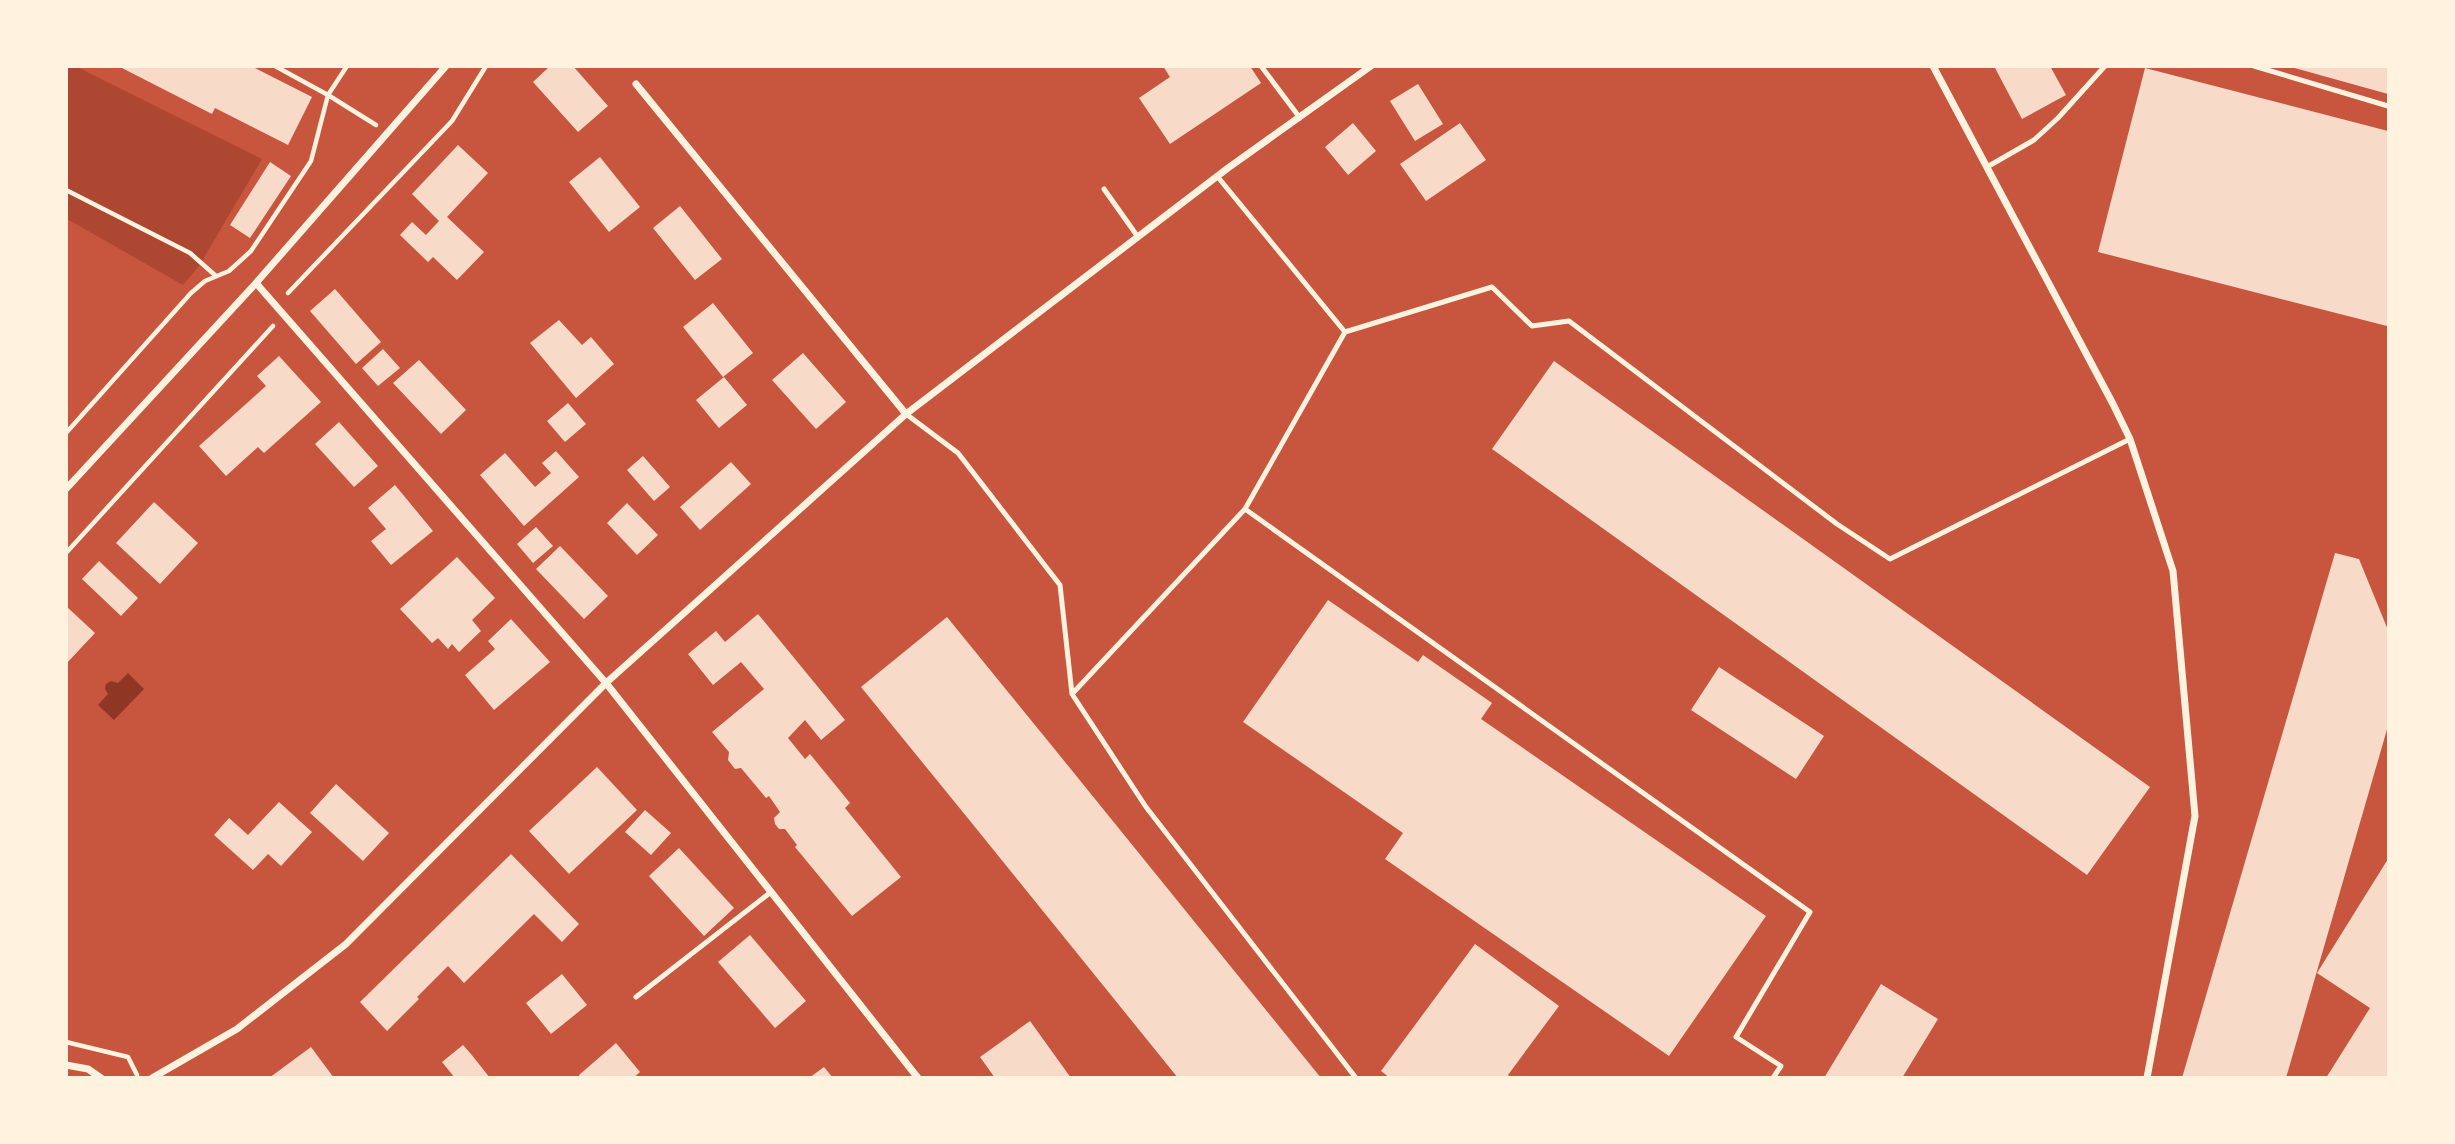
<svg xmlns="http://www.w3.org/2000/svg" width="2455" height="1144" font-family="Poppins,sans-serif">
<rect width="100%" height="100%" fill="#c8553d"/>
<!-- green -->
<path fill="#ae4732" d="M 67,67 L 77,67 L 262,159 L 199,266 L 183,285 L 67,219 Z"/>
<!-- water -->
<path fill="#8f3625" d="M 128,673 L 144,689 L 114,720 L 98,705 L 108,694 L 105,689 L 106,684 L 111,681 L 118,683 Z"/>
<!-- building -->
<path fill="#f7dbc8" d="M 118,66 L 251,66 L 312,97 L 288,145 L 215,108 L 212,114 Z
M 550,66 L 573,66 L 608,106 L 578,132 L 533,82 Z
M 1163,66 L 1250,66 L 1261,83 L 1170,144 L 1139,98 L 1170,77 Z
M 1994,66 L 2050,66 L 2066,95 L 2022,119 Z
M 2291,66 L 2388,66 L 2388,94 L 2291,67 Z
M 2145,68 L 2388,131 L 2387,326 L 2098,252 Z
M 1418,84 L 1443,124 L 1415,141 L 1390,101 Z
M 1353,123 L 1376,151 L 1348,175 L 1325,147 Z
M 1460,123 L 1486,160 L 1426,201 L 1400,164 Z
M 458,145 L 488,173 L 447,217 L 484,252 L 457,280 L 433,257 L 428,262 L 400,235 L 412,222 L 426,235 L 439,221 L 412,194 Z
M 600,157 L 640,207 L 609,232 L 569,182 Z
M 270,162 L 291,176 L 250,238 L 230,225 Z
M 680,206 L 722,259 L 695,280 L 653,228 Z
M 335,289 L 381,342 L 356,364 L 310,311 Z
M 713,303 L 753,353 L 723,377 L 683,327 Z
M 559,320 L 582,345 L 591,337 L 614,364 L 576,398 L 530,343 Z
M 383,349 L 400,368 L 378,386 L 362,368 Z
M 803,353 L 846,402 L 816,429 L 772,380 Z
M 279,356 L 321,402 L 264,453 L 258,447 L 226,476 L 199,446 L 266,386 L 257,376 Z
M 419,360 L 466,410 L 441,434 L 393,383 Z
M 1554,361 L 2150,787 L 2087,875 L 1492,449 Z
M 724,377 L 747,405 L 719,428 L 696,400 Z
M 568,403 L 586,424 L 565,442 L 547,421 Z
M 339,422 L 378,466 L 354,487 L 315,444 Z
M 556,451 L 579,477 L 524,526 L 480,475 L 505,453 L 535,487 L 551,473 L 542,463 Z
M 643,456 L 670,487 L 654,501 L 627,470 Z
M 731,462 L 751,484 L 700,530 L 680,507 Z
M 395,485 L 433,531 L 391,565 L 371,541 L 386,529 L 368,508 Z
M 154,502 L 198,543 L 160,584 L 116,543 Z
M 627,503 L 658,535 L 637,555 L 607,523 Z
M 536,527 L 553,546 L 533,563 L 517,544 Z
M 560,546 L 608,596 L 584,619 L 536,569 Z
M 2335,553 L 2359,559 L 2388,630 L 2388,726 L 2286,1078 L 2182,1078 Z
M 457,557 L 495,598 L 472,620 L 481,631 L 459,652 L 452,644 L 448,649 L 438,638 L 432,643 L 400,609 Z
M 99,561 L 138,598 L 121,616 L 82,579 Z
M 1328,600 L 1418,662 L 1423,655 L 1492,703 L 1481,719 L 1766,916 L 1669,1056 L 1385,859 L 1403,833 L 1243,722 Z
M 66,606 L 95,633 L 66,664 Z
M 758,614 L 845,720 L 821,740 L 805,720 L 788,738 L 805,759 L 810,754 L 850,803 L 845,808 L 901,877 L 852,916 L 795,847 L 797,845 L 785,829 L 779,829 L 775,824 L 774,818 L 780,812 L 769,796 L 766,798 L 741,768 L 735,769 L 728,760 L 729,752 L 712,732 L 764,689 L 741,662 L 713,685 L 688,654 L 716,631 L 725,642 Z
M 947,617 L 1061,757 L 1321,1078 L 1178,1078 L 975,827 L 861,687 Z
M 511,619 L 550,662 L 494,710 L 465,675 L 495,649 L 488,641 Z
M 1719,667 L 1824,736 L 1796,779 L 1691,710 Z
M 597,767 L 637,810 L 569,874 L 529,831 Z
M 336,784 L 389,833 L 363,861 L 310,813 Z
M 279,802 L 312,832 L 281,866 L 268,854 L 253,870 L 214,835 L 229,818 L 248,835 Z
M 645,810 L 671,833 L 651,855 L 625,832 Z
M 679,848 L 734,908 L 704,936 L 649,876 Z
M 511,854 L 579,924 L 562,942 L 534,914 L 464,983 L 448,966 L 417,997 L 419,999 L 387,1031 L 360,1002 Z
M 2388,859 L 2388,1078 L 2326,1078 L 2370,1008 L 2317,973 Z
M 750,935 L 806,1001 L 775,1028 L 718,962 Z
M 1475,944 L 1559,1006 L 1508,1075 L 1511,1078 L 1390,1078 L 1381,1071 Z
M 562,974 L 587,1005 L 551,1034 L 526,1003 Z
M 1881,984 L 1938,1019 L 1902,1078 L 1824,1078 Z
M 1030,1021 L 1071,1078 L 995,1078 L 980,1057 Z
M 616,1043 L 640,1072 L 633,1078 L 580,1078 L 579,1075 Z
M 463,1045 L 471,1054 L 490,1078 L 455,1078 L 442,1062 Z
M 311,1047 L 334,1078 L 269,1078 Z
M 824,1067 L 833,1078 L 809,1078 Z"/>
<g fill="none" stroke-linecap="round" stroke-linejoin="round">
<!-- path -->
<path stroke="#fff3e0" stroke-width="4.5" d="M 275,66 L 328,95 L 376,125
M 66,190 L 190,253 L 216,276
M 288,293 L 452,121 L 486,66
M 66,433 L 191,293 L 205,281 L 229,271 L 251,251 L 311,161 L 328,95 L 347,66
M 66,553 L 273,326
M 66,1042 L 128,1057 L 137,1075"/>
<!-- service -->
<path stroke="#fff3e0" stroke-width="5" d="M 1261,66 L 1300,118
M 2254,66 L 2388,106
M 1987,167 L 2034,140 L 2058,118 L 2105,66
M 1104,189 L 1138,237
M 1345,332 L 1492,287 L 1532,326 L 1569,321 L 1837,524 L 1890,559 L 2130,439
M 906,414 L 958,453 L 1060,585 L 1072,694 L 1245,509 L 1345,332 L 1217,176
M 1245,509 L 1810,912 L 1736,1037 L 1781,1066 L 1773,1078
M 1072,694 L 1146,807 L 1356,1078
M 636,997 L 771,892"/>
<!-- minor -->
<path stroke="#fff3e0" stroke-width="7" d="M 1933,66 L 2113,404 L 2130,439 L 2173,571 L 2195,816 L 2147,1078
M 636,84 L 906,414
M 256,283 L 606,683 L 918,1078
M 66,489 L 256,283 L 446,66
M 66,1065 L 88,1069 L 101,1078
M 152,1078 L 237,1029 L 346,944 L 606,683 L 906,414 L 1228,168 L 1371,66"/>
</g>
<!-- border -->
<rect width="2455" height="1144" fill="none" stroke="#fff3e0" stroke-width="136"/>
</svg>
